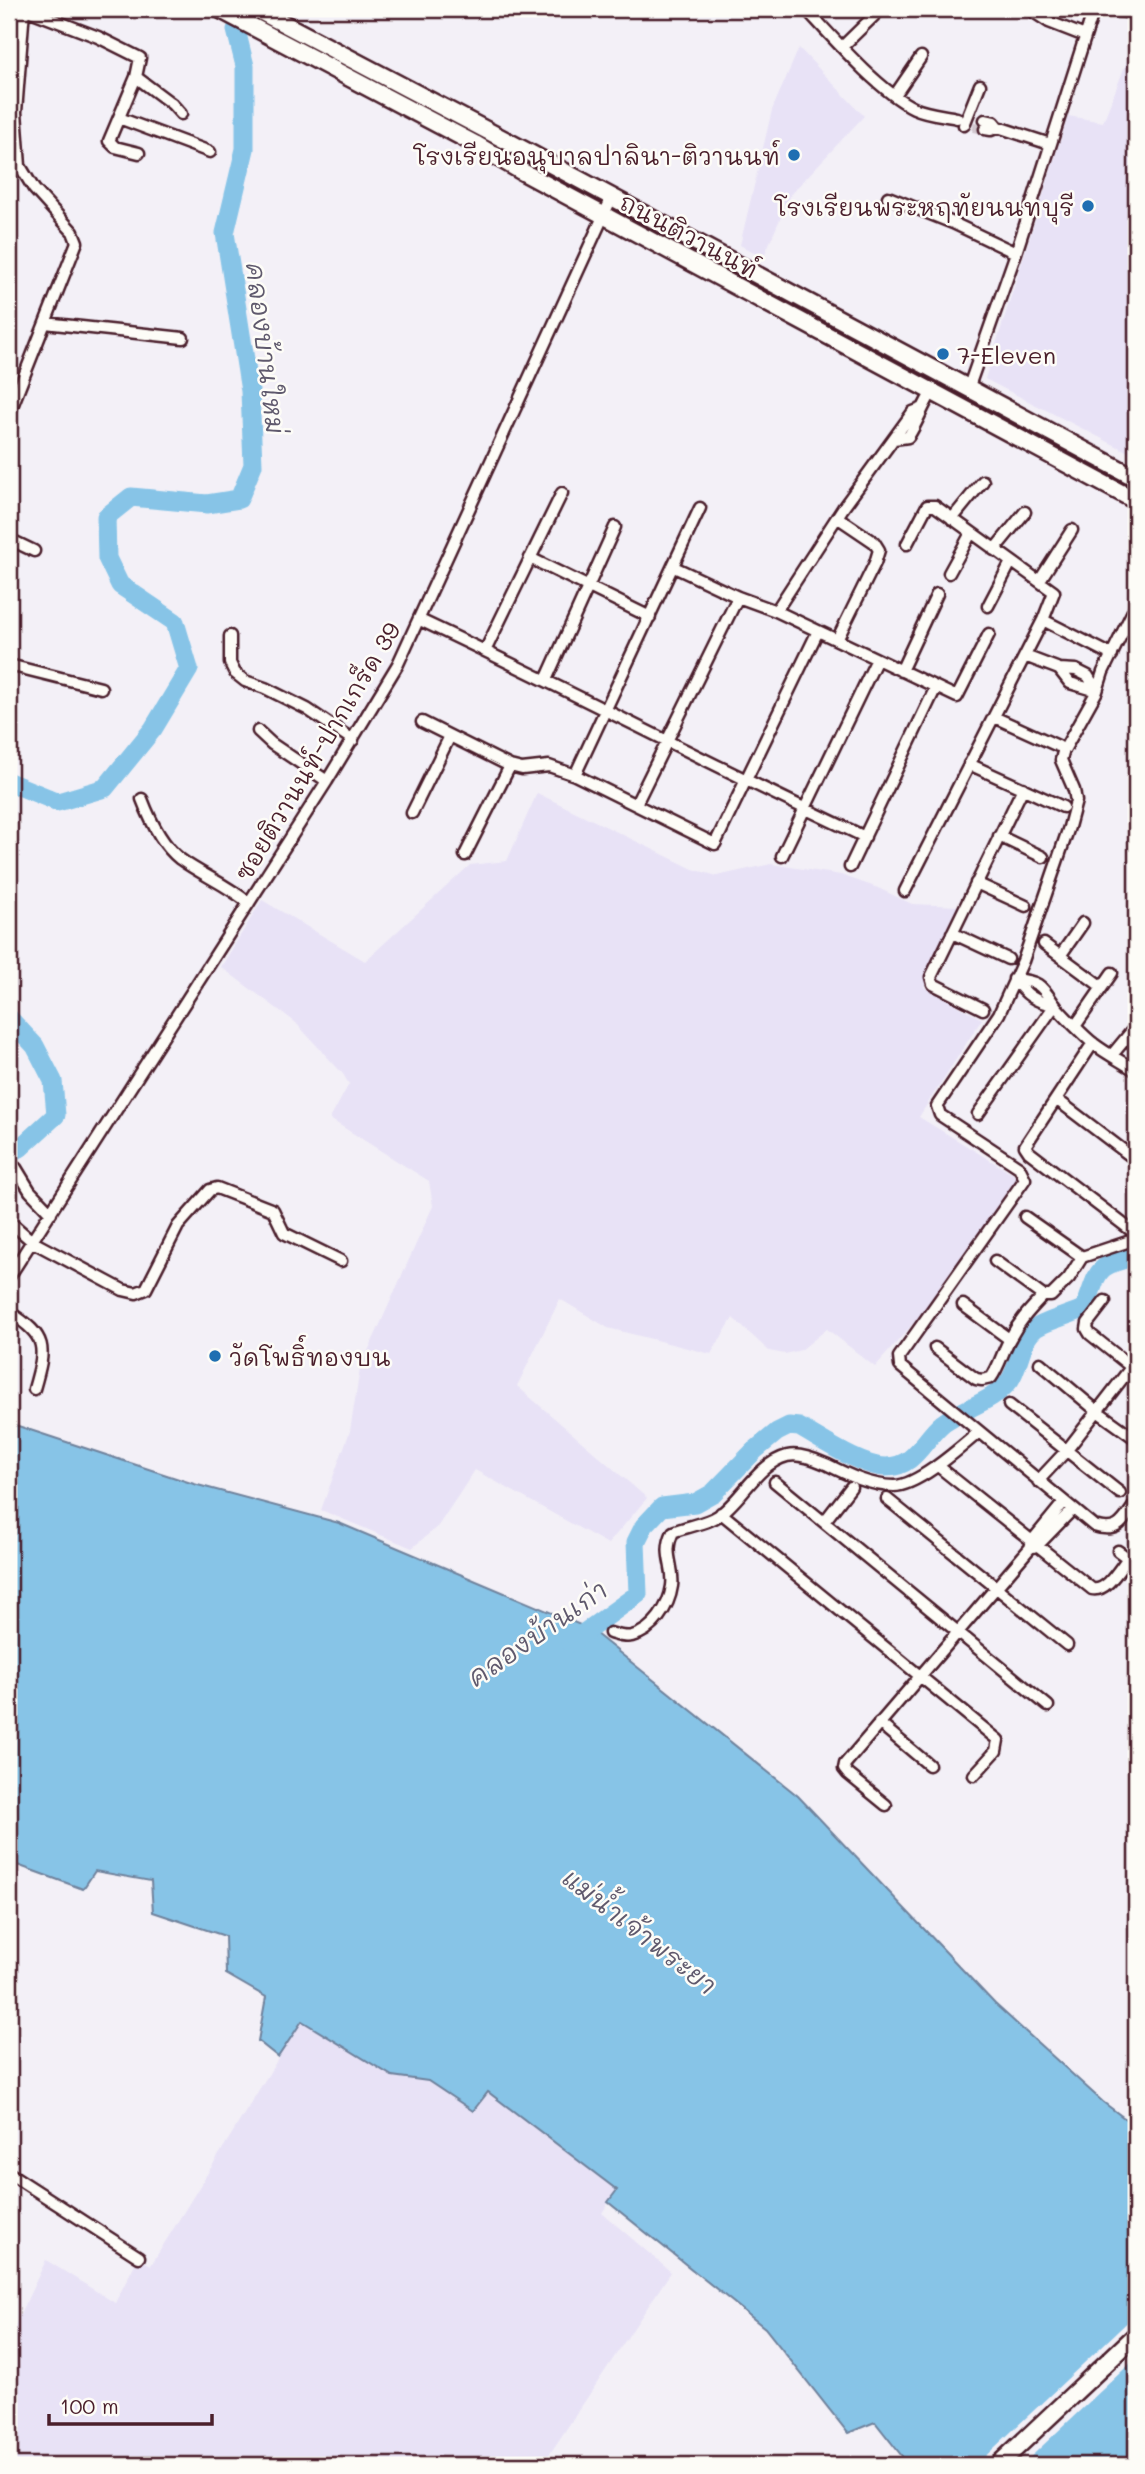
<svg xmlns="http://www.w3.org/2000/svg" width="1145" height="2474" font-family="Mali,'Playpen Sans Thai',sans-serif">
<rect width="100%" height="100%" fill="#f3f0f7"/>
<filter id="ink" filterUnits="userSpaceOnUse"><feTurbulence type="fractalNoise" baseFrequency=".0143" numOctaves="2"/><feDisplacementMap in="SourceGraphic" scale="14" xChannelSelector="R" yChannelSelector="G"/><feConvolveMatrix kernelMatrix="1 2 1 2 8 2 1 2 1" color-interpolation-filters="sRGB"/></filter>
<g filter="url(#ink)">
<!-- built -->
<path fill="#e8e2f6" d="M 1136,38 L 1136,456 L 985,379 L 1068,116 L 1103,122 Z
M 799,48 L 864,116 L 791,194 L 763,258 L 740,245 L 772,110 Z
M 537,793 L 693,869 L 717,876 L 771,864 L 841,875 L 878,888 L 912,904 L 960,906 L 924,987 L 982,1019 L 919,1117 L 1021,1179 L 932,1302 L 875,1367 L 827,1329 L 801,1350 L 785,1354 L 769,1351 L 733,1318 L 711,1354 L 608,1328 L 560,1299 L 517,1386 L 647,1498 L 608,1544 L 475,1470 L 438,1526 L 412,1548 L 321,1510 L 350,1431 L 360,1369 L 433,1206 L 429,1181 L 330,1119 L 349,1084 L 343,1074 L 295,1022 L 221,967 L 262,900 L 365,961 L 470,865 L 507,861 Z
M 302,2020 L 392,2076 L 428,2081 L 472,2111 L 488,2092 L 617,2190 L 602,2213 L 671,2272 L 547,2458 L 545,2465 L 9,2465 L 9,2338 L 46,2260 L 115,2303 L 138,2258 L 151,2265 Z"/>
<!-- water -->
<path fill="#87c4e7" stroke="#6f829c" stroke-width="2" d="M 9,1423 L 194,1484 L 339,1523 L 590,1629 L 798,1796 L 995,2004 L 1103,2102 L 1136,2127 L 1136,2465 L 909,2465 L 875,2422 L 848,2433 L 765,2328 L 608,2202 L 617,2190 L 488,2092 L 473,2111 L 428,2081 L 392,2076 L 302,2021 L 278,2057 L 258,2041 L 266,1997 L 226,1974 L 225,1936 L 153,1912 L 151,1881 L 95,1871 L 83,1889 L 9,1862 Z"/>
<!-- pier -->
<path fill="#f3f0f7" d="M 1136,2314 L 1136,2358 L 1022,2465 L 976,2465 Z"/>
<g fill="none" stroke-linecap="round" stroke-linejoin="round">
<!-- river -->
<path stroke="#87c4e7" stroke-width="19" d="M 9,782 L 58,802 L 105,788 L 153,729 L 189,669 L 175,622 L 120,585 L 107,558 L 106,517 L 131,497 L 207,504 L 239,499 L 253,465 L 250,391 L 225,233 L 245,149 L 245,66 L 236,30 L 245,9
M 9,1018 L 35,1046 L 53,1081 L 56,1115 L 20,1148 L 9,1152
M 570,1643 L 638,1594 L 636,1542 L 644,1526 L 662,1507 L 695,1503 L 713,1493 L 754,1451 L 777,1432 L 789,1426 L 799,1427 C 821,1439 861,1467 886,1467 C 916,1467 923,1439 943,1423 C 963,1408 994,1402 1010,1380 C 1020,1365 1020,1340 1036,1328 C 1047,1320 1071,1315 1085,1308 C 1100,1268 1094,1267 1136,1256"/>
<!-- minor-tunnel -->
<path stroke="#d1c6ce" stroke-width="10" stroke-dasharray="10 5" stroke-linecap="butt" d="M 973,127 L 985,129"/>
<!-- minor casing -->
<g stroke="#4a1f2b" stroke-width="15">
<path id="minor" d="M 25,9 L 98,37 L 140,58 L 136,77 L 172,104 L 181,114
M 806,9 C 833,38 879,91 914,108 C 927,114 943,115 957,118
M 1029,9 L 1049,22 L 1085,36
M 1101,9 L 1136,13
M 842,47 L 880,10
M 136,77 L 109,141 L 115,147 L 139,153
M 895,95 L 921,57
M 119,118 L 210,152
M 964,125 L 980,85
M 998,127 L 1050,144
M 985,129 L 991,130 L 998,127 L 994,122 L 985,120
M 888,197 L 953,223 L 1016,253
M 45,323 L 183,338
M 968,389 L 1016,253 L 1094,9
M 9,414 L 77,242 L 73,232 L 34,189 L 20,166 L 16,112 L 24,9
M 894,439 L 908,437 C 918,422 922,407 932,392
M 952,519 L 983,481
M 9,539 L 34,551
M 994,550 L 1025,512
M 530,558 L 650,617
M 674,567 L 738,597 L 776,611 L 957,697 L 989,634
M 949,573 L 971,533
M 1040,580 L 1072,530
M 1136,605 L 1103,672 L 1097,691 L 1063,752 L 1061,760 L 1074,790 L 1076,801 L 1069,827 L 1023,961 L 999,1014 L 937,1106 L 940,1115 L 1019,1167 L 1025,1179 L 899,1357 L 900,1366 L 1094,1526 C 1119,1534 1123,1521 1136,1503
M 988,606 L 1011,562
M 776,611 L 843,508 L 913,412 L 921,409
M 420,620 C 569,690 715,767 865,837
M 1043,620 L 1112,655
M 230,636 L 230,663 L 235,673 L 245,681 L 265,688 L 307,709 L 353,740
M 837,640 L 875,563 L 879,550 L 874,542 L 837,517
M 485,651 L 562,493
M 1025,656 L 1059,669 L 1076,670 L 1088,676 L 1097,691
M 9,665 L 101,688
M 1059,669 L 1070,683 L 1097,691
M 901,671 L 937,594
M 546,680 L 615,527
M 994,717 L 1058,746
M 422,722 L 510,766 L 522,769 L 549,766 L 575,775 L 715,844 L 818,631
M 258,731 L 272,744 L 327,781
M 969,764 L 1063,807
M 575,775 L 700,508
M 142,799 C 150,820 162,845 180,859 C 202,875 226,884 249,903
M 636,804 L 738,597
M 412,813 L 450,736
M 999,836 L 1043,857
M 465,855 L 510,766
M 782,856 L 877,659
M 850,867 L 936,687
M 976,883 L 1026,906
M 905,891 L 1043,620 L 1054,592 L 935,506 L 927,506 L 907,544
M 952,933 L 1008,959
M 1044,944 L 1102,987
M 1060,956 L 1083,923
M 1014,979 C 1039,981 1041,985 1054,1004 C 1061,1013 1085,1037 1094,1044 C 1107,1054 1123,1062 1136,1071
M 1014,979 C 1025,994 1036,1003 1055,1005
M 983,1009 L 933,984 L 931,977 L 1023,788
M 1076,1025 L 1112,973
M 1093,1043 L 1025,1146 L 1029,1152 L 1136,1234
M 1112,1055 L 1136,1026
M 1056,1099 L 1136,1160
M 978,1114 L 1055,1005
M 16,1168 L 30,1191 L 51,1213
M 1025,1217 L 1082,1257
M 9,1221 L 33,1242 L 123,1290 L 136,1293 L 146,1289 L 178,1226 L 210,1190 L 217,1188 L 273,1210 L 284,1233 L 341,1261
M 995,1261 L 1043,1296
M 9,1277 L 327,781 L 398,664 L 612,197
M 1105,1301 L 1088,1323 L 1087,1329 L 1090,1334 L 1135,1370
M 963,1305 L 1009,1339
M 9,1312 C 48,1337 46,1347 34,1389
M 935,1348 L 976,1379 L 982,1380 L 991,1378 C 1000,1365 1003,1350 1011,1337 C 1019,1321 1031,1309 1043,1296 L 1051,1296 L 1069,1278 L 1082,1257 L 1136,1239
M 1040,1363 L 1097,1411 L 1136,1439
M 1009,1405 L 1120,1493
M 938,1466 L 1092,1589 C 1107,1592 1119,1569 1128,1558
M 1038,1481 L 1067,1450 L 1136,1361
M 775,1482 L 1048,1706
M 887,1499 L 1067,1645
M 721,1513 L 998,1740 L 996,1751 L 974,1775
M 824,1522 L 851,1487
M 1033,1547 L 1038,1545 L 1073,1509
M 1118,1551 L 1136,1564
M 610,1633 C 617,1635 624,1638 632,1636 C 653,1631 669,1607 672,1586 C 675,1565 662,1555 673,1532 C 687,1526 706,1524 718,1516 C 742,1500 757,1464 787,1456 C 800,1453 816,1460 828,1465 C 848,1475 871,1486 894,1486 C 918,1486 960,1448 979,1432
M 879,1723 L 929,1765
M 886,1805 L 848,1774 L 844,1769 L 845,1764 L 1030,1548 L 1032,1541 L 1064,1502
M 9,2173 L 139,2257"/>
</g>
<!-- primary casing -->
<g stroke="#4a1f2b" stroke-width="21">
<path id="primary" d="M 219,9 L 475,144 L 521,171 L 1136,501
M 256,9 L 526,151 L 1136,478
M 998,2465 L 1136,2335"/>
</g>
<!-- minor -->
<use href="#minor" stroke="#fdfcf7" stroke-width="10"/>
<!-- primary -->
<use href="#primary" stroke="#fdfcf7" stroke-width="16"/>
</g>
</g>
<!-- markers -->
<g fill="#1f6fb2" stroke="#fdfcf7" stroke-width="2.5">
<circle cx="794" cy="155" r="7"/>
<circle cx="1088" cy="206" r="7"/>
<circle cx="943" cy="354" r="7"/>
<circle cx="215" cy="1356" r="7"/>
</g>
<g text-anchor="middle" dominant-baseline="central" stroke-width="5" stroke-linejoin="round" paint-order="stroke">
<!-- poi labels -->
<g font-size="24" fill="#4a1f2b" stroke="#fdfcf7" text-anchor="end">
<text x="780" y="155">โรงเรียนอนุบาลปาลินา-ติวานนท์</text>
<text x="1074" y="206">โรงเรียนพระหฤทัยนนทบุรี</text>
<text x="957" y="354" text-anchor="start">7-Eleven</text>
<text x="229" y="1356" text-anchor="start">วัดโพธิ์ทองบน</text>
</g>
<!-- street labels -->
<g font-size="24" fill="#4a1f2b" stroke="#fdfcf7">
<text transform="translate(689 235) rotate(28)">ถนนติวานนท์</text>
<text transform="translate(317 751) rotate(-59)">ซอยติวานนท์-ปากเกร็ด 39</text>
</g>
<!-- water labels -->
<g font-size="26" font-style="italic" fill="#5f596d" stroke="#fdfcf7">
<text transform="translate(266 348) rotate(83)">คลองบ้านใหม่</text>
<text transform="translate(537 1633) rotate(-35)">คลองบ้านเก่า</text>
<text transform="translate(640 1931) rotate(38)">แม่น้ำเจ้าพระยา</text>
</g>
</g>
<!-- margin -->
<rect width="1145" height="2474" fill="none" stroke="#fdfcf7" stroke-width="35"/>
<rect x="18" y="18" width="1110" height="2439" fill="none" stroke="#4a1f2b" stroke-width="2.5" filter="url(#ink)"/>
<!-- scale -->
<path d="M49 2414v10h163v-10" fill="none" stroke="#4a1f2b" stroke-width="3.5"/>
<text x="60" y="2414" font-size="21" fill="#4a1f2b" stroke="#fdfcf7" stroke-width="5" paint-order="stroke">100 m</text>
</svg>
